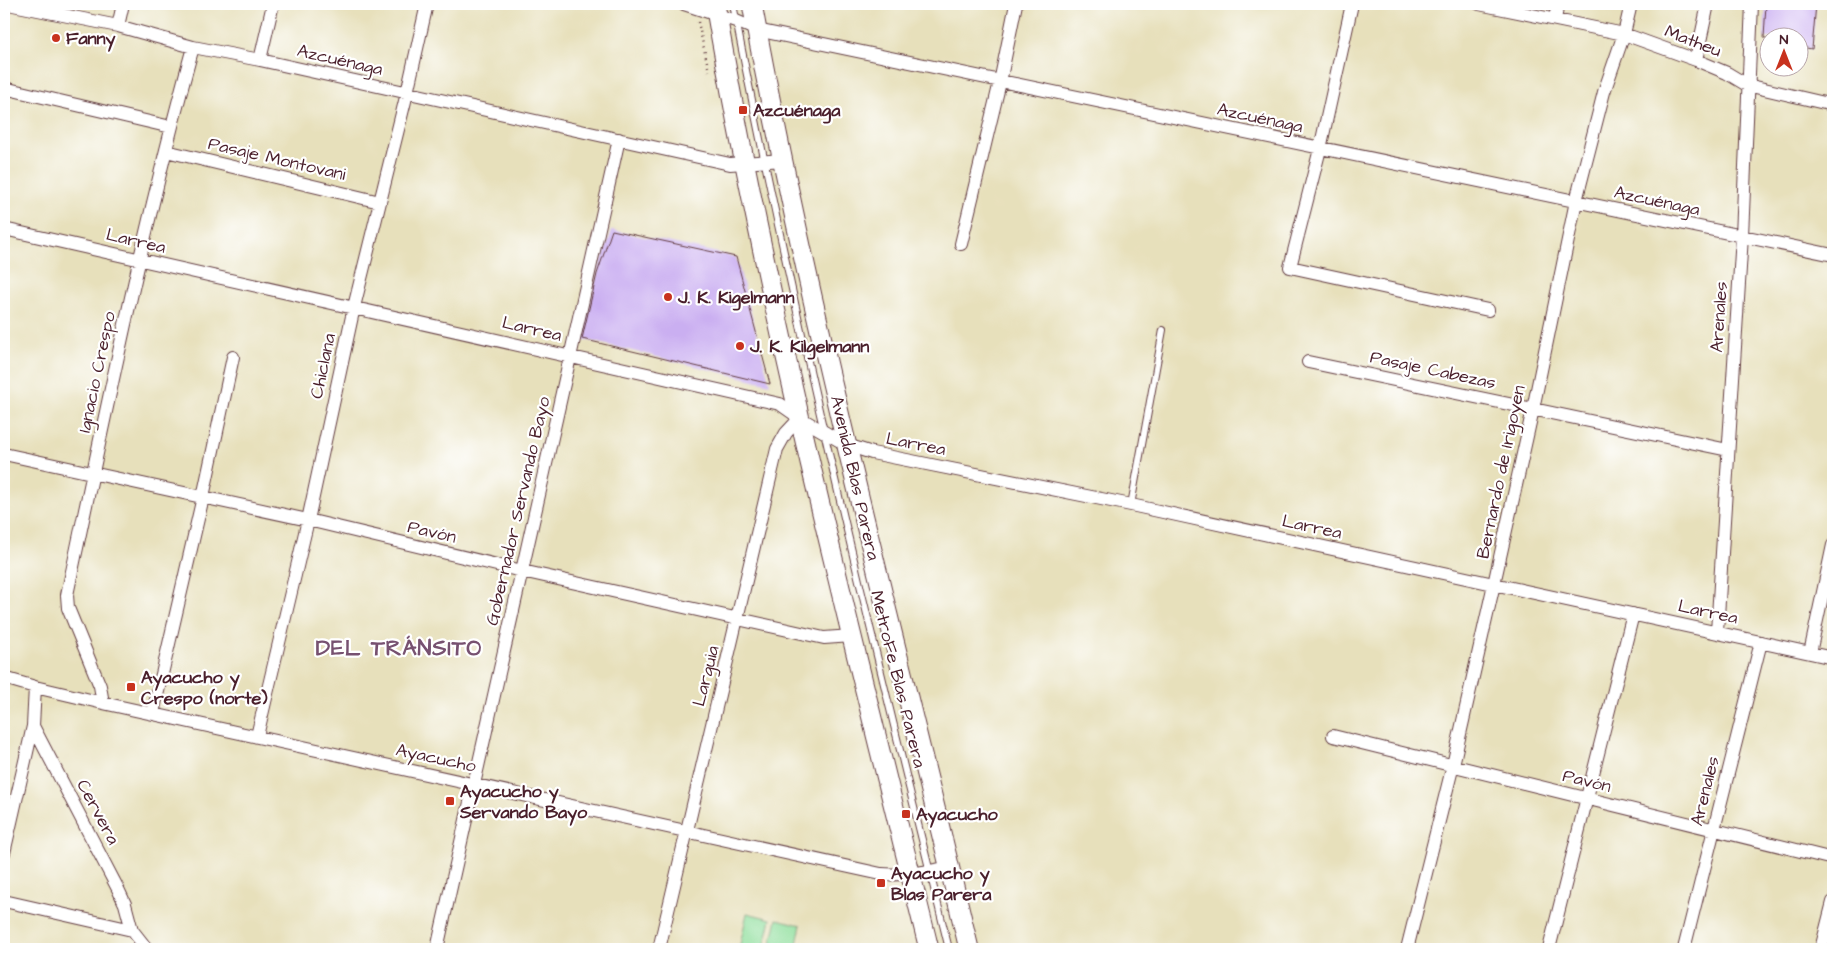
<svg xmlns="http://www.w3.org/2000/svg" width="1837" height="953" font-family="'Architects Daughter',sans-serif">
<rect width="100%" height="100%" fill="#fff"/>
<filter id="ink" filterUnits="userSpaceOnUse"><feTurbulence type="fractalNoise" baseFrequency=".02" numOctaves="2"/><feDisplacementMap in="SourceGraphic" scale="10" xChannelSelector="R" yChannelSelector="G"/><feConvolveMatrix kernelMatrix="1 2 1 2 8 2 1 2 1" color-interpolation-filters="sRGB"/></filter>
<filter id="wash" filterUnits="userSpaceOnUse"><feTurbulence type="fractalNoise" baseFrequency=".0096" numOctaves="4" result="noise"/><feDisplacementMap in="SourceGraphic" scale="20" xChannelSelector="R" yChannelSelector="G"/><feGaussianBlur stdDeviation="1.12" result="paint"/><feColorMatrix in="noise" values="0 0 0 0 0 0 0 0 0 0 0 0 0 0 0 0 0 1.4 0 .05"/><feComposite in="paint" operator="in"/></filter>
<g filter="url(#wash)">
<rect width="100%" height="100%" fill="#e7e0bb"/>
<!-- green -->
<path fill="#90df9d" stroke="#6d7f64" d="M 747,913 L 771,919 L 764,949 L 739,949 Z
M 777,919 L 801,925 L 796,949 L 770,949 Z"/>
<g id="blocks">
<!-- building -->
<path fill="#caaff1" d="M 1766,4 L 1816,4 L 1812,49 L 1800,47 L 1800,38 L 1764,38 Z
M 612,230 L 736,257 L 770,384 L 582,339 L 597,274 Z"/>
</g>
</g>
<g filter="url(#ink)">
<use href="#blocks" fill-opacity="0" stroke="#623c41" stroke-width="1"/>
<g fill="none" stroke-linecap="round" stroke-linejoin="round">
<!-- lane casing -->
<g stroke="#623c41" stroke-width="8">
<path id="lane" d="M 733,4 C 794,321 871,635 949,949
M 1131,505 L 1163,330"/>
</g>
<!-- street casing -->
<g stroke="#623c41" stroke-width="14">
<path id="street" d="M 8,4 L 118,26 L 193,47 L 260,60 L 730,164 L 783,160
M 684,4 L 736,21 L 757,30 L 1833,255
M 1352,4 L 1320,149 L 1290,267 L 1488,310
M 1479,4 L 1624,34 L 1696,60 L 1727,73 L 1747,85 L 1833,105
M 1555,19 L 1558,4
M 118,26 L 123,4
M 260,60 L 273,4
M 1696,60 L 1708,4
M 4,88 L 171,127
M 166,151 L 380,202
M 4,229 L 780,404 L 800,418 L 847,445 L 872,453 L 1131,505 L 1833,658
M 961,244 L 1000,82 L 1016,4
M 1308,362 L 1728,450
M 4,454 L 308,520 L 522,571 L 824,638 L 852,636
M 1717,632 L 1742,236 L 1752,4
M 1810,653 L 1833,545
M 4,678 L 35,687 L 103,703 L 881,874 C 904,876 927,872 950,867
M 35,687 L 33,726 L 118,889 L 125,904 L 132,930 L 147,949
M 103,703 L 100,686 L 68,608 L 67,595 C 106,412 143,228 193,47
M 153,713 L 203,497 L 233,357
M 257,736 L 308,520 L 354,307 L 407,93 L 427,4
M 1333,736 L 1833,859
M 4,853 L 33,726
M 4,901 L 132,930
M 437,949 L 619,139
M 659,949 L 777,449 L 786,433 L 800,418
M 1407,949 L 1453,765 L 1494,584 L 1533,409 L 1576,201 L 1604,92 L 1624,34 L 1631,4
M 1549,949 L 1633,614
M 1684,949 L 1761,642
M 1821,949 L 1833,902"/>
</g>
<!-- primary casing -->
<g stroke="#623c41" stroke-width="21">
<path id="primary" d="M 715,4 C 770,322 852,636 929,949
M 752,4 C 810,322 895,635 969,949"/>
</g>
<!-- path -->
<path stroke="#623c41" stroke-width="2.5" stroke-dasharray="1 4" stroke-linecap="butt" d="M 698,22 L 709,71"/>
<!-- lane -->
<use href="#lane" stroke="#fff" stroke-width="6"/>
<!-- street -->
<use href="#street" stroke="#fff" stroke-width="12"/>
<!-- primary -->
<use href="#primary" stroke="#fff" stroke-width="19"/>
</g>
</g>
<!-- markers -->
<g fill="#c8321e" stroke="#fff" stroke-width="2">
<circle cx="56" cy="38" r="5"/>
<rect x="738" y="105" width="10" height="10" rx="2.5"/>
<circle cx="668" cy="297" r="5"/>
<circle cx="740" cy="346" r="5"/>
<rect x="126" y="682" width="10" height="10" rx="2.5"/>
<rect x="445" y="796" width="10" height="10" rx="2.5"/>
<rect x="901" y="809" width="10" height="10" rx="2.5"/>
<rect x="876" y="878" width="10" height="10" rx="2.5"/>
</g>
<g text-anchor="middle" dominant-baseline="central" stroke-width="4.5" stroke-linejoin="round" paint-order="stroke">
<!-- poi labels -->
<g font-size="18" font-weight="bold" fill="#4a1f2b" stroke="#fff" text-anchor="start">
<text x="66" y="38">Fanny</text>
<text x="753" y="110">Azcuénaga</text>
<text x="678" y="297">J. K. Kigelmann</text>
<text x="750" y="346">J. K. Kilgelmann</text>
<text x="141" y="677">Ayacucho y<tspan x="141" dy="21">Crespo (norte)</tspan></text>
<text x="460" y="791">Ayacucho y<tspan x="460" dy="21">Servando Bayo</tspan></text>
<text x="916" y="814">Ayacucho</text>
<text x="891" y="873">Ayacucho y<tspan x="891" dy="21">Blas Parera</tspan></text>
</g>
<!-- street labels -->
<g font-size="18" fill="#4a1f2b" stroke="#fff">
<text transform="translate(1693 41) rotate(21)">Matheu</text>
<text transform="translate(340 60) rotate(13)">Azcuénaga</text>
<text transform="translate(1260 118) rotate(12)">Azcuénaga</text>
<text transform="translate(277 159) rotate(13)">Pasaje Montovani</text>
<text transform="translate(1657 201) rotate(12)">Azcuénaga</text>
<text transform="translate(136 241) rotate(13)">Larrea</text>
<text transform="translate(1719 317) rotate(-86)">Arenales</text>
<text transform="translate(532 329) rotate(13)">Larrea</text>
<text transform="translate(323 366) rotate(-78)">Chiclana</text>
<text transform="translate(1433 370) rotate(12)">Pasaje Cabezas</text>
<text transform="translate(97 372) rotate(-78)">Ignacio Crespo</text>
<text transform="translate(916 444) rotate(11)">Larrea</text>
<text transform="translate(1501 472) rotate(-78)">Bernardo de Irigoyen</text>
<text transform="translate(855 478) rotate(77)">Avenida Blas Parera</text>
<text transform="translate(518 511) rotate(-77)">Gobernador Servando Bayo</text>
<text transform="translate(1312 527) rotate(12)">Larrea</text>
<text transform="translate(432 532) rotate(13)">Pavón</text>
<text transform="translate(1708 612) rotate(12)">Larrea</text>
<text transform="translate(706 676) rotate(-76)">Larguia</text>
<text transform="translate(898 679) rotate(76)">MetroFe Blas Parera</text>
<text transform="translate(436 758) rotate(12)">Ayacucho</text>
<text transform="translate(1587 781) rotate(14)">Pavón</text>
<text transform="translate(1705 791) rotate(-76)">Arenales</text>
<text transform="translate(98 812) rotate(62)">Cervera</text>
</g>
<!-- district labels -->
<g font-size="22" font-weight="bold" letter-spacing="1" fill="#775170" stroke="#fff">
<text x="399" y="648">DEL TRÁNSITO</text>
</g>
</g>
<!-- margin -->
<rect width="1837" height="953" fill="none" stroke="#fff" stroke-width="20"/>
<!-- north arrow -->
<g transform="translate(1784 52)"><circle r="24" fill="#ffffff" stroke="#b7a5aa"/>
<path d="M0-4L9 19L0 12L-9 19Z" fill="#c8321e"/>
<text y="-8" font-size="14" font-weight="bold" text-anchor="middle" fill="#4a1f2b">N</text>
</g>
</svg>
